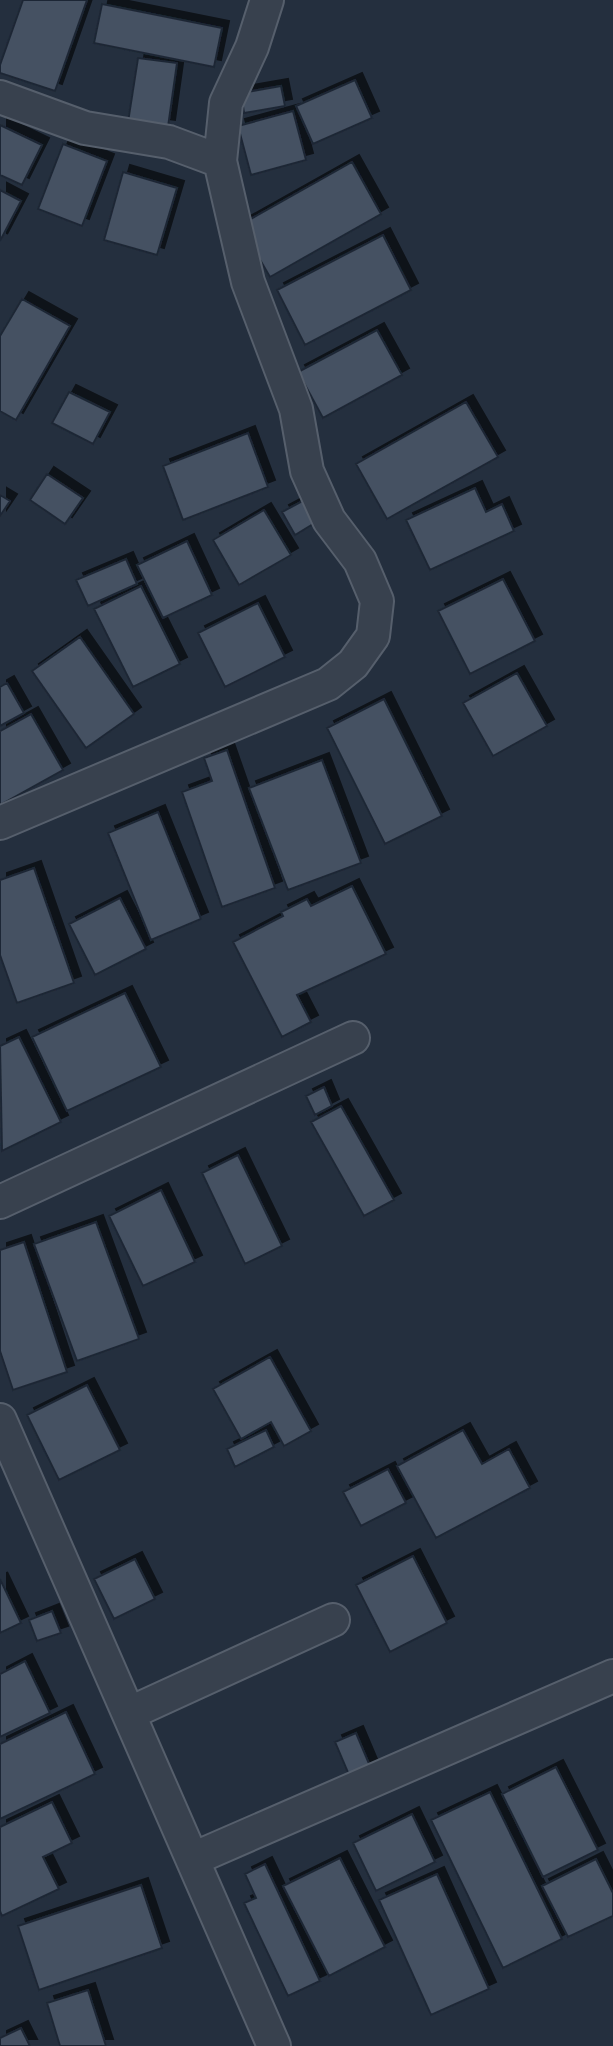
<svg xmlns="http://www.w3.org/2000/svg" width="613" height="2046" font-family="'Fira Sans Condensed',sans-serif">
<defs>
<filter id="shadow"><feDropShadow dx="7" dy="-7" stdDeviation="0" flood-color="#0009"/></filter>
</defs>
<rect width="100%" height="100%" fill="#242f3e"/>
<!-- building -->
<path fill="#455162" stroke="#1f2835" stroke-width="2" filter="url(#shadow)" d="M 23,0 L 87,0 L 55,91 L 0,73 L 0,65 Z
M 102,4 L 222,28 L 214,67 L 94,43 Z
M 138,58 L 177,63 L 168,127 L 128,122 Z
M 355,80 L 372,118 L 313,144 L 296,106 Z
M 281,86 L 285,106 L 244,113 L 241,93 Z
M 293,111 L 306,160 L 251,175 L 238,126 Z
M 0,125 L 42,145 L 22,185 L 0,175 Z
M 63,144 L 107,161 L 82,226 L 38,209 Z
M 352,162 L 381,214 L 270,277 L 240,225 Z
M 123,172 L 177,188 L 157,255 L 104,240 Z
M 0,190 L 21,201 L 0,241 Z
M 383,235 L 411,290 L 305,345 L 277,290 Z
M 22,299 L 70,326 L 16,420 L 0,411 L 0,336 Z
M 377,330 L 402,375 L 323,418 L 298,372 Z
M 69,392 L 110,412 L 93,444 L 52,423 Z
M 466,402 L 498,457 L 387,519 L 356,464 Z
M 248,433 L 268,487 L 183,520 L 163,466 Z
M 47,474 L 83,498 L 65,524 L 30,500 Z
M 475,488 L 486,512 L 502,504 L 514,531 L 430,570 L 406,520 Z
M 0,495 L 10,501 L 0,516 Z
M 306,499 L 318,521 L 295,535 L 282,512 Z
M 264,510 L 291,555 L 239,585 L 213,540 Z
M 187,541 L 212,595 L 163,618 L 137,565 Z
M 126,559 L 137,584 L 88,606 L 76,580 Z
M 503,579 L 535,641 L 470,674 L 438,611 Z
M 141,586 L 180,664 L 133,687 L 94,609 Z
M 258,603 L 285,657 L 225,687 L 198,633 Z
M 80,637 L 134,714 L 86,748 L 32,671 Z
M 517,673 L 547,726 L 493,756 L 463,703 Z
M 7,683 L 24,713 L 0,726 L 0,687 Z
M 384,699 L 442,816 L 385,844 L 327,728 Z
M 31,714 L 63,770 L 0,805 L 0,731 Z
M 227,750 L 275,888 L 222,907 L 182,792 L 212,781 L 204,758 Z
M 322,760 L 361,863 L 288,890 L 249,788 Z
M 158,812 L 201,919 L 151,940 L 108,833 Z
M 34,868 L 74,983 L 17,1003 L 0,955 L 0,880 Z
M 352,886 L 386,954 L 297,995 L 311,1022 L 282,1037 L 233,942 L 283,916 L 281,912 L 307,899 L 311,906 Z
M 120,898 L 146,949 L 95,975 L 69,924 Z
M 125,993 L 161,1067 L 67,1111 L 32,1037 Z
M 19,1037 L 61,1122 L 2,1151 L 0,1046 Z
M 324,1087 L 332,1106 L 315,1115 L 306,1096 Z
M 341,1106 L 394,1200 L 364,1216 L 311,1122 Z
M 238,1155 L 282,1246 L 245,1264 L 202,1173 Z
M 161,1190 L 195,1262 L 143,1286 L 109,1216 Z
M 96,1222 L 139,1339 L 77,1361 L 34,1244 Z
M 24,1242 L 67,1372 L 13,1390 L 0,1351 L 0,1250 Z
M 270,1357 L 311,1431 L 284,1446 L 271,1422 L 241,1439 L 213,1389 Z
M 87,1385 L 120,1450 L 59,1480 L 27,1415 Z
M 266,1430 L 274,1447 L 235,1467 L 227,1449 Z
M 463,1430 L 482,1464 L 509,1449 L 530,1488 L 436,1538 L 397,1466 Z
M 388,1469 L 406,1503 L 361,1526 L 343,1492 Z
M 413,1556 L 447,1623 L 390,1652 L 356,1585 Z
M 135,1559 L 155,1599 L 114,1619 L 94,1579 Z
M 0,1579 L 21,1623 L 0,1633 Z
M 52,1611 L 61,1633 L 37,1641 L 29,1620 Z
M 25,1661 L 50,1713 L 0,1737 L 0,1674 Z
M 66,1712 L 95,1774 L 0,1819 L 0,1744 Z
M 356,1733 L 370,1766 L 349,1775 L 335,1742 Z
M 556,1767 L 598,1850 L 543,1877 L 502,1794 Z
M 490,1792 L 562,1939 L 503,1968 L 431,1820 Z
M 52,1802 L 72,1843 L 43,1857 L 59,1889 L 2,1916 L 0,1911 L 0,1827 Z
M 412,1814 L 435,1862 L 376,1891 L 353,1843 Z
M 340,1858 L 385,1947 L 329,1976 L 283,1886 Z
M 596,1859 L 613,1893 L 613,1916 L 568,1937 L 542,1886 Z
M 265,1864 L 320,1981 L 288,1996 L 244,1903 L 256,1898 L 245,1874 Z
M 437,1874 L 489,1989 L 431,2015 L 379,1900 Z
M 141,1885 L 162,1948 L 39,1990 L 18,1926 Z
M 88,1990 L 106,2046 L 60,2046 L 47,2003 Z
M 21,2028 L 30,2046 L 0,2046 L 0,2038 Z"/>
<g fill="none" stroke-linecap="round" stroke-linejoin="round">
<!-- minor casing -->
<g stroke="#565f6c" stroke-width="36">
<path id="minor" d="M 0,97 L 85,128 L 169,142 L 220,161
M 0,823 L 328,684 L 353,664 L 373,636 L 377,601 L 360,561 L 329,520 L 307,471 L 296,409 L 248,282 L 220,161 L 226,103 L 252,47 L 267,0
M 0,1202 L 353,1038
M 0,1420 L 274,2046
M 130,1713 L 333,1620
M 193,1859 L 613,1676"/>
</g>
<!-- minor -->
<use href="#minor" stroke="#38414e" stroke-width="32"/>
</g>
</svg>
